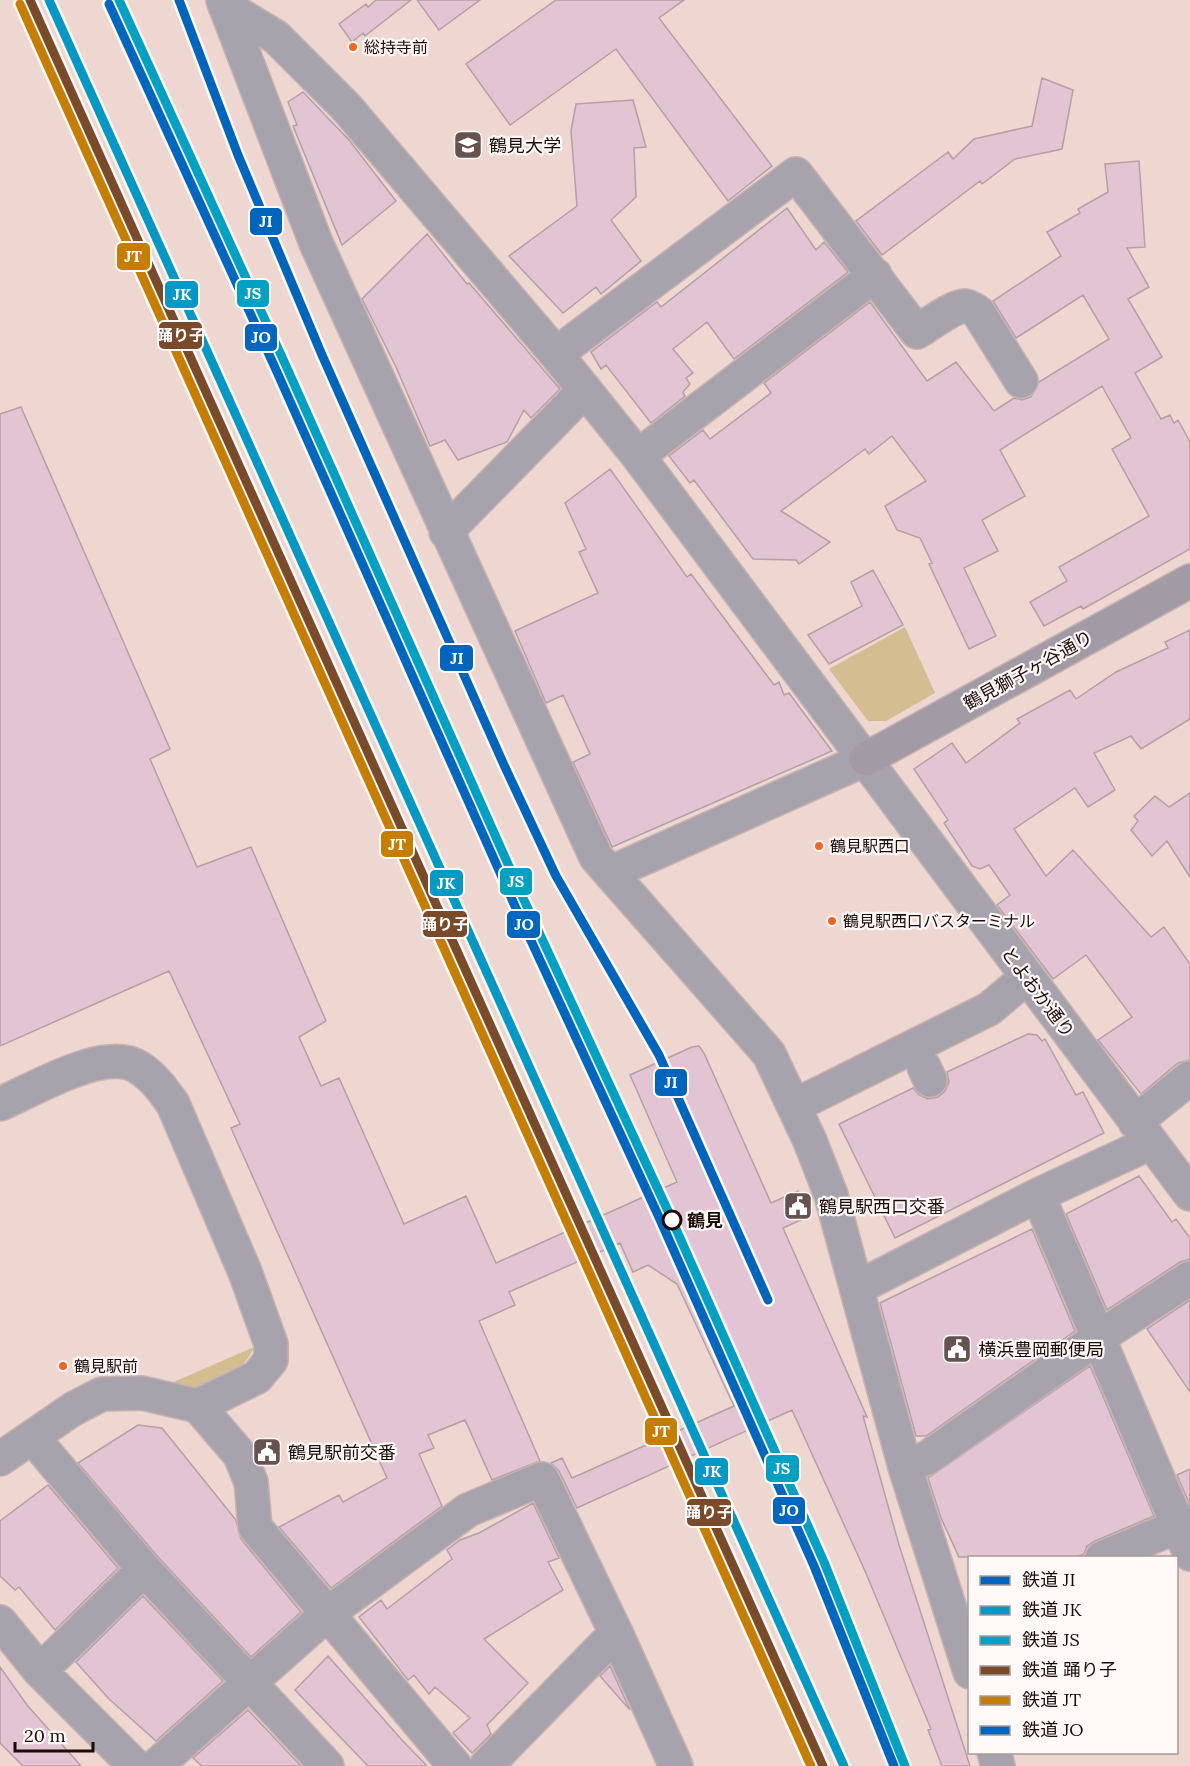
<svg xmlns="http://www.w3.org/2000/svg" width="1190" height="1766" font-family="Lora,'Noto Sans JP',serif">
<rect width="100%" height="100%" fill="#eed6d1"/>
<!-- green -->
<path fill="#d5bd92" d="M 905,627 L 935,693 L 886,721 L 868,721 L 829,669 Z
M 254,1347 C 246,1369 216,1387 193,1388 C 185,1388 177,1386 169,1384 Z"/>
<!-- building -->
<path fill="#e2c4d3" stroke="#b3a1a4" stroke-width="1.5" d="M 376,0 L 411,0 L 365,36 L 363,33 L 352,42 L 339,24 L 366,4 L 368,7 Z
M 417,0 L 480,0 L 439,30 Z
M 556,0 L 684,0 L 659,18 L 772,166 L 728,201 L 616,49 L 510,125 L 466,64 Z
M 1042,78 L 1073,90 L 1062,149 L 1015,159 L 982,184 L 980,181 L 882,255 L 856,221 L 948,152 L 953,159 L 974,139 L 1032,126 Z
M 303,92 L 349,140 L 396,201 L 342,245 L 293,126 L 297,125 L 288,102 Z
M 633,100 L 646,147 L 634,148 L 636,197 L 611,220 L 641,261 L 601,294 L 596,287 L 563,313 L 509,256 L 577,206 L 571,131 L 576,104 Z
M 1139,161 L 1145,247 L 1127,248 L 1149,287 L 1128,299 L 1162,357 L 1135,373 L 1161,419 L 1170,415 L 1174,423 L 1178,420 L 1190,442 L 1190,549 L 1083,609 L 1081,606 L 1044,626 L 1030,602 L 1067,581 L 1059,567 L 1149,516 L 1112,449 L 1131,438 L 1102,386 L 1000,450 L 1025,496 L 982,520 L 998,551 L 964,568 L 996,636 L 969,649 L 929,564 L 932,563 L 920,538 L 897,530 L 885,506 L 926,481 L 892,436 L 869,454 L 865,449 L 781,511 L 830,542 L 799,564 L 796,560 L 753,559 L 694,480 L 690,483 L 669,456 L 703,430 L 710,439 L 771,393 L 764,383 L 870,302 L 927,381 L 956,362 L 994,411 L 1014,398 L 1022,400 L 1031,397 L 1039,382 L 1109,339 L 1083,295 L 1016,338 L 993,301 L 1061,256 L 1047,232 L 1080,213 L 1078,209 L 1108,192 L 1105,164 Z
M 787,208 L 816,250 L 824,242 L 848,272 L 734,359 L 707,322 L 673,349 L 693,373 L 686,378 L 690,384 L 683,392 L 685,396 L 651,423 L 606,365 L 601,369 L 591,352 L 657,302 L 661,307 Z
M 427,234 L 467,284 L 469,283 L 560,389 L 531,418 L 524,410 L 507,442 L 458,460 L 445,440 L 430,446 L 396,367 L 362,299 Z
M 21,407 L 170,749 L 150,759 L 197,867 L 251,847 L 326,1021 L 299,1037 L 321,1086 L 339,1078 L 404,1224 L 466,1196 L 496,1263 L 677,1182 L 630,1075 L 692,1047 L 699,1046 L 704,1053 L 771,1203 L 798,1191 L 810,1216 L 783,1228 L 867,1417 L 863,1416 L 899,1545 L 970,1766 L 942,1766 L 928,1730 L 931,1729 L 865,1571 L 792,1410 L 577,1508 L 559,1471 L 551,1463 L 562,1458 L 572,1478 L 734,1406 L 677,1284 L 648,1265 L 633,1272 L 620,1243 L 509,1292 L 515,1305 L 479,1321 L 540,1461 L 492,1480 L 465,1420 L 428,1435 L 434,1448 L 419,1454 L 442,1506 L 331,1588 L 279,1527 L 339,1495 L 343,1502 L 387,1478 L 231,1128 L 240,1124 L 169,971 L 0,1046 L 0,414 Z
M 610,469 L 687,577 L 691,574 L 774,685 L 779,682 L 784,695 L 789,693 L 832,751 L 612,847 L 573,762 L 590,754 L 563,695 L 546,703 L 515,631 L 598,593 L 579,552 L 586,549 L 565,503 Z
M 873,570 L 903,625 L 829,664 L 808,635 L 862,606 L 851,582 Z
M 1190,630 L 1190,719 L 1141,749 L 1131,736 L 1094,753 L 1115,790 L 1088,807 L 1075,788 L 1014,829 L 1046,876 L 1073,850 L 1151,937 L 1164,927 L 1190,964 L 1190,1060 L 1178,1063 L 1141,1094 L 1098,1040 L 1132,1017 L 1086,955 L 1053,979 L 997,905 L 1010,895 L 989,865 L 980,869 L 972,866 L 944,823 L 948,820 L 914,769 L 952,743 L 966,763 L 1020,723 L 1017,719 L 1070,690 L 1076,699 L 1116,672 L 1168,648 L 1165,642 Z
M 1190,793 L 1190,877 L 1167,841 L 1152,856 L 1131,830 L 1138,821 L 1134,816 L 1155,796 L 1169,807 Z
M 1028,1034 L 1037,1035 L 1042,1041 L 1045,1039 L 1076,1095 L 1083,1092 L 1104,1133 L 895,1238 L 839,1124 L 913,1088 L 919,1095 L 928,1099 L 938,1097 L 945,1091 L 949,1082 L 947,1072 Z
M 1139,1176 L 1172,1222 L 1176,1219 L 1190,1238 L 1190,1259 L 1180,1262 L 1107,1310 L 1066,1214 Z
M 1032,1229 L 1075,1331 L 926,1436 L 916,1436 L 880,1303 Z
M 1190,1300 L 1190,1392 L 1147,1329 Z
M 1090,1366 L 1154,1516 L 1095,1541 L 1087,1546 L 1084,1554 L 1076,1557 L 959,1557 L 941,1518 L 928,1478 Z
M 138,1425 L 162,1428 L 236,1520 L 241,1539 L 301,1612 L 251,1657 L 158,1557 L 78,1463 Z
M 1190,1469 L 1190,1503 L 1189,1503 L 1177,1475 Z
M 48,1485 L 118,1568 L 55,1630 L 19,1587 L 15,1590 L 0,1576 L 0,1521 Z
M 533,1503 L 559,1558 L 548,1562 L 563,1590 L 484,1639 L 528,1683 L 487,1725 L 491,1734 L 472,1753 L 453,1733 L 470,1718 L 435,1687 L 429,1694 L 414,1675 L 408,1680 L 359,1617 L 381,1600 L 387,1609 L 452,1559 L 447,1550 L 460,1540 L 479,1533 Z
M 143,1596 L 223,1681 L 156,1741 L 109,1699 L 76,1662 Z
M 328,1656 L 401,1739 L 427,1766 L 368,1766 L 295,1690 Z
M 610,1666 L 630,1710 L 600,1676 Z
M 0,1667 L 27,1705 L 81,1766 L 23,1766 L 0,1743 Z
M 248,1710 L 301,1766 L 202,1766 L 193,1758 Z"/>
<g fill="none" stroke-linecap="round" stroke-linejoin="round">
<!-- minor casing -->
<g stroke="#c6b3af" stroke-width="36">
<path id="minor" d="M 223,0 L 316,243 L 596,857 L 769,1054 L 810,1141 L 831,1195 L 905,1467 L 970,1672
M 225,6 L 276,37 L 346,107 L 556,354 L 638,456 L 1190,1194
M 556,354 L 796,174 L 917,332 C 927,326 955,305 965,306 C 969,306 974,310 978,312 L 1021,381
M 638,456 L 875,275
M 446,532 L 585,390
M 610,873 L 866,759
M 924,1067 L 930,1080
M 0,1104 C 33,1090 105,1046 138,1067 C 153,1076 163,1090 173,1104 L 245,1272 L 271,1344 L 271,1360 L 257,1377 L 198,1406
M 794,1106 L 989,1009 L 1027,977
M 1135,1122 L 1190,1078
M 1038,1195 L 1190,1554
M 857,1288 L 1038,1195 L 1135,1150
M 33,1438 L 144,1569 L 327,1766
M 0,1459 L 73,1409 L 102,1394 L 142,1393 L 198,1406 L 240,1455 L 251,1482 L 255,1527 L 455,1766
M 905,1467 L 927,1458 L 1098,1338 L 1190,1278
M 1102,1558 L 1190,1521
M 0,1622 L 40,1671 L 135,1766
M 40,1671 L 144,1569
M 994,1752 L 998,1766
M 156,1766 L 327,1614 L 468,1510 L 542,1479 L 616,1633 L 676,1766
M 486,1766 L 616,1633"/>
</g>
<!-- major casing -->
<g stroke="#c6b3af" stroke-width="36">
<path id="major" d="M 866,759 L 1190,581"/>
</g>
<!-- minor -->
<use href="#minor" stroke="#a7a3ad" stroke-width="33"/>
<!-- major -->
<use href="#major" stroke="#a29ba6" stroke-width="33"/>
<!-- rail-1 casing -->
<g stroke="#fff9f8" stroke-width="14">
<path id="rail-1" d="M 179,0 L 238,155 L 322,355 L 504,765 L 556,876 L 659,1055 L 768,1300"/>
</g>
<!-- rail-2 casing -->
<g stroke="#fff9f8" stroke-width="14">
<path id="rail-2" d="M 49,0 L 844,1766"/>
</g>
<!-- rail-3 casing -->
<g stroke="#fff9f8" stroke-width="14">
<path id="rail-3" d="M 119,0 L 287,368 L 524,900 L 668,1211 L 824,1562 L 905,1766"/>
</g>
<!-- rail-4 casing -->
<g stroke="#fff9f8" stroke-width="14">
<path id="rail-4" d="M 30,0 L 823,1766"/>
</g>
<!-- rail-5 casing -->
<g stroke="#fff9f8" stroke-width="14">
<path id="rail-5" d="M 20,4 L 811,1766"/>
</g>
<!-- rail-6 casing -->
<g stroke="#fff9f8" stroke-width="14">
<path id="rail-6" d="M 109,4 L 277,372 L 514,904 L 658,1215 L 814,1566 L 894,1766"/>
</g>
<!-- rail-1 -->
<use href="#rail-1" stroke="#0065bd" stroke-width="9"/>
<!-- rail-2 -->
<use href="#rail-2" stroke="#0499c4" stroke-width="9"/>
<!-- rail-3 -->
<use href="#rail-3" stroke="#01a1c4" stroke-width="9"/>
<!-- rail-4 -->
<use href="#rail-4" stroke="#7a4b2a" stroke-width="9"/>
<!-- rail-5 -->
<use href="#rail-5" stroke="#c67e02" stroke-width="9"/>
<!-- rail-6 -->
<use href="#rail-6" stroke="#0067c0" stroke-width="9"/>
</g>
<!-- icons -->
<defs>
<g id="university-square" transform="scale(1.5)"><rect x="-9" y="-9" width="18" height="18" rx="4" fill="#66524e" stroke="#fff9f8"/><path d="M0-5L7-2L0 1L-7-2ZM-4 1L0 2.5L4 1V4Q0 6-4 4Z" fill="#fff"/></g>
<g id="civic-square" transform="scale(1.5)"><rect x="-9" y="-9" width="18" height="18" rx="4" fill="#66524e" stroke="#fff9f8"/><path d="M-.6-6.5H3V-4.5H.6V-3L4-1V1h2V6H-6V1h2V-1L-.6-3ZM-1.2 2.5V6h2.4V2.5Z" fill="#fff"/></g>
</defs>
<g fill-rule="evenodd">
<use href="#university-square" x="468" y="145"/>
<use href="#civic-square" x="798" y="1206"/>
<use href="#civic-square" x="957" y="1349"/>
<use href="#civic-square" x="267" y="1452"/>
</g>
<!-- markers -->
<g fill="#f26522" stroke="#fff9f8" stroke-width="2">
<circle cx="353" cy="47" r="5"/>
<circle cx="819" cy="846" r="5"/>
<circle cx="832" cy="921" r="5"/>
<circle cx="63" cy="1366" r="5"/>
</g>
<circle fill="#fff9f8" stroke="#1d0b08" stroke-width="3" cx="672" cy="1220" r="9"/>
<g text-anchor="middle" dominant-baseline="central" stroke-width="4.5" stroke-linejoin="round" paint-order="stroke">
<!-- bus labels -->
<g font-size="16" fill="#1d0b08" stroke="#fff9f8" text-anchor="start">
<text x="364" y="47">総持寺前</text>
<text x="830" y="846">鶴見駅西口</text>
<text x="843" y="921">鶴見駅西口バスターミナル</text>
<text x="74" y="1366">鶴見駅前</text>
</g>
<!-- poi labels -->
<g font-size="18" fill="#1d0b08" stroke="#fff9f8" text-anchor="start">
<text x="489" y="145">鶴見大学</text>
<text x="819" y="1206">鶴見駅西口交番</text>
<text x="978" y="1349">横浜豊岡郵便局</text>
<text x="288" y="1452">鶴見駅前交番</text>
</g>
<!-- street labels -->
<g font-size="18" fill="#1d0b08" stroke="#fff9f8">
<text transform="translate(1028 670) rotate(-29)">鶴見獅子ヶ谷通り</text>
<text transform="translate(1038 992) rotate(53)">とよおか通り</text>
</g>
<!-- stop labels -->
<g font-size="18" font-weight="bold" fill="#1d0b08" stroke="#fff9f8" text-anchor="start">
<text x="687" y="1220">鶴見</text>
</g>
</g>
<g stroke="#fff9f8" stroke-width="2">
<rect x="249" y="207" width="34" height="29" rx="6" fill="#0065bd"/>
<rect x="116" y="242" width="35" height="29" rx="6" fill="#c67e02"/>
<rect x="236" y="279" width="34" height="29" rx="6" fill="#01a1c4"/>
<rect x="164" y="280" width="35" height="29" rx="6" fill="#0499c4"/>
<rect x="158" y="321" width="45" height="29" rx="6" fill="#7a4b2a"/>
<rect x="244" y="323" width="34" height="29" rx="6" fill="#0067c0"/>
<rect x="439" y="644" width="35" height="28" rx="6" fill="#0065bd"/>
<rect x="380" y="830" width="34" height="28" rx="6" fill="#c67e02"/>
<rect x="499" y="867" width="34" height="29" rx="6" fill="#01a1c4"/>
<rect x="429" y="869" width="35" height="28" rx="6" fill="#0499c4"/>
<rect x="422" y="910" width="46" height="28" rx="6" fill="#7a4b2a"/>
<rect x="506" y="910" width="35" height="29" rx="6" fill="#0067c0"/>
<rect x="654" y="1068" width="34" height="29" rx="6" fill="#0065bd"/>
<rect x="644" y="1417" width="34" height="29" rx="6" fill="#c67e02"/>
<rect x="765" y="1454" width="35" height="29" rx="6" fill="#01a1c4"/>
<rect x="694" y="1457" width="35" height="29" rx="6" fill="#0499c4"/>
<rect x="772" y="1496" width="34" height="29" rx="6" fill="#0067c0"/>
<rect x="686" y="1498" width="46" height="29" rx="6" fill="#7a4b2a"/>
</g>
<g font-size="16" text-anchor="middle" font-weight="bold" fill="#fff">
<text x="266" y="227">JI</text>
<text x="133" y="262">JT</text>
<text x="253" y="299">JS</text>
<text x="182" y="300">JK</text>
<text x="181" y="341">踊り子</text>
<text x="261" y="343">JO</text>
<text x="457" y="664">JI</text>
<text x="397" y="850">JT</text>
<text x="516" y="887">JS</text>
<text x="446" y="889">JK</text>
<text x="445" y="930">踊り子</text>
<text x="524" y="930">JO</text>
<text x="671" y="1088">JI</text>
<text x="661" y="1437">JT</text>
<text x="782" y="1474">JS</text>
<text x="712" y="1477">JK</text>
<text x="789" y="1516">JO</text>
<text x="709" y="1518">踊り子</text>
</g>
<!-- legend -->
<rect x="968" y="1556" width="210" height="198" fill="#fff9f8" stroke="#a59a98" stroke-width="1.5"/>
<rect x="980" y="1576" width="30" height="9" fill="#0065bd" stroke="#a59a98" stroke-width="1.5"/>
<text x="1022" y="1586" font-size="18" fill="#1d0b08">鉄道 JI</text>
<rect x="980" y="1606" width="30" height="9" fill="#0499c4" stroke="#a59a98" stroke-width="1.5"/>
<text x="1022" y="1616" font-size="18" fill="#1d0b08">鉄道 JK</text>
<rect x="980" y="1636" width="30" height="9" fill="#01a1c4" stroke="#a59a98" stroke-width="1.5"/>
<text x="1022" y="1646" font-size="18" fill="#1d0b08">鉄道 JS</text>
<rect x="980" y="1666" width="30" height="9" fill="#7a4b2a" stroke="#a59a98" stroke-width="1.5"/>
<text x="1022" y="1676" font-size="18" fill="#1d0b08">鉄道 踊り子</text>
<rect x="980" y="1696" width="30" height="9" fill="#c67e02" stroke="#a59a98" stroke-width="1.5"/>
<text x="1022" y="1706" font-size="18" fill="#1d0b08">鉄道 JT</text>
<rect x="980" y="1726" width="30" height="9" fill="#0067c0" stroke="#a59a98" stroke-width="1.5"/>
<text x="1022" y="1736" font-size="18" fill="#1d0b08">鉄道 JO</text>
<!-- scale -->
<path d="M15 1742v9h78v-9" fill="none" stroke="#1d0b08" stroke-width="3"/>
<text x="24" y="1742" font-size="18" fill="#1d0b08" stroke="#fff9f8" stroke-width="4.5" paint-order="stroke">20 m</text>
</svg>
